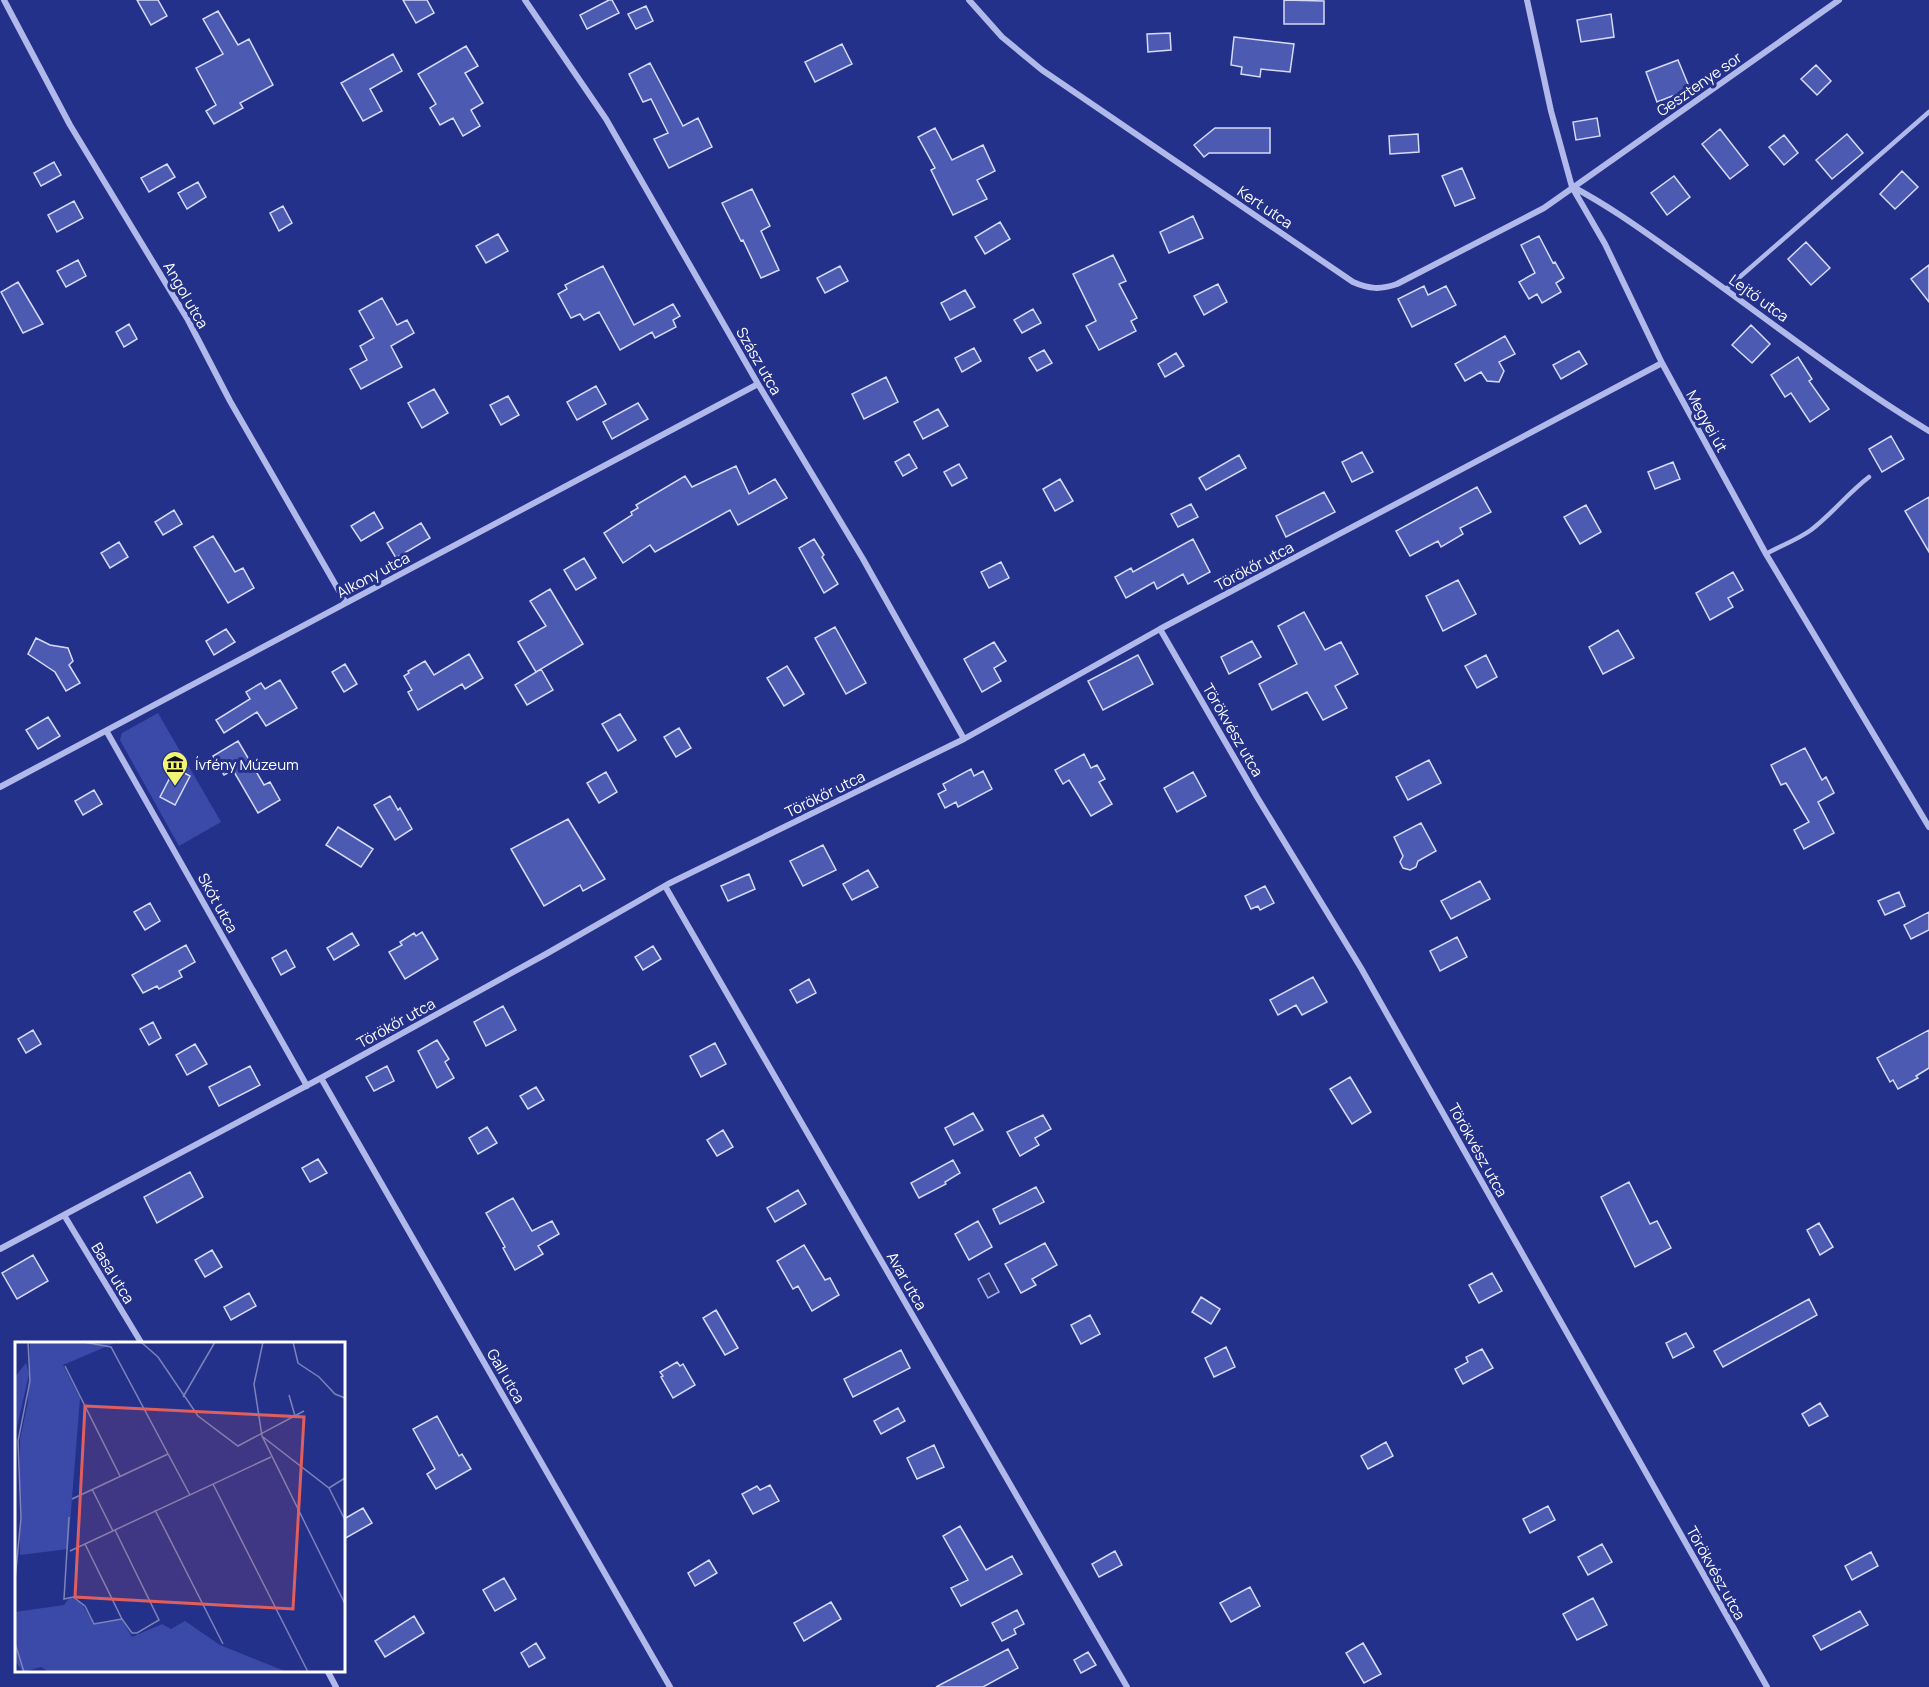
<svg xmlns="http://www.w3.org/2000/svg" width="1929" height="1687" font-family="Manrope,sans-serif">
<rect width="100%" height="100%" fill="#24318a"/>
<!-- green -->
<path fill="#3b4aa9" d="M 158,713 L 221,822 L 179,846 L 120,740 L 122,733 Z"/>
<!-- water -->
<path fill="#303a7d" stroke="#a5b0eb" stroke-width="1.5" d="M 989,1273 L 999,1292 L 988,1298 L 978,1279 Z"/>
<!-- building -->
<path fill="#4c5ab2" stroke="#d5daf8" stroke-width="1.5" d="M 137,0 L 158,0 L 167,16 L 151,25 Z
M 403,0 L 427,0 L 434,13 L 416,23 Z
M 609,0 L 612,0 L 619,13 L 587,29 L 580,15 Z
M 1284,0 L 1324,1 L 1324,24 L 1284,24 Z
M 646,6 L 653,21 L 636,29 L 628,14 Z
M 218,11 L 238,45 L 249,39 L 273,85 L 240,103 L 243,108 L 214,124 L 206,111 L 216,105 L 196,68 L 223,54 L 203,19 Z
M 1611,14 L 1614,37 L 1581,42 L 1577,20 Z
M 1170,33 L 1171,50 L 1148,52 L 1147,34 Z
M 1234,37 L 1294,44 L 1290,72 L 1261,69 L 1260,77 L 1241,74 L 1242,67 L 1231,65 Z
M 842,44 L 852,64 L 815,82 L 805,62 Z
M 466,46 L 478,66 L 465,73 L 483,103 L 471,110 L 480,126 L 463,136 L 453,118 L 440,125 L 430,108 L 436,104 L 418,74 Z
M 393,54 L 402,71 L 370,89 L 382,111 L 363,121 L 341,83 Z
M 1678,60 L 1690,89 L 1657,102 L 1646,72 Z
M 650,63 L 683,126 L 698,118 L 712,147 L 669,168 L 654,139 L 668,133 L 651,99 L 643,102 L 629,74 Z
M 1816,65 L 1831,81 L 1817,95 L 1801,79 Z
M 1597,118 L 1600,136 L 1576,140 L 1573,122 Z
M 935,128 L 952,160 L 983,145 L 995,171 L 977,180 L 987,199 L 953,215 L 931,170 L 935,168 L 918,137 Z
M 1215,128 L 1270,128 L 1270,153 L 1209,153 L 1204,157 L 1194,145 Z
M 1720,129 L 1748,165 L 1730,179 L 1702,144 Z
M 1418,134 L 1419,152 L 1390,154 L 1389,136 Z
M 1847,134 L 1863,153 L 1832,179 L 1816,160 Z
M 1784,135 L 1798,153 L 1784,165 L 1769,147 Z
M 54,162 L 61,175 L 41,186 L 34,173 Z
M 167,164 L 175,177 L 149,192 L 141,178 Z
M 1462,168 L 1475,198 L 1455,206 L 1442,176 Z
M 1902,171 L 1918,187 L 1895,209 L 1880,194 Z
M 1674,176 L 1690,197 L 1667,215 L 1651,193 Z
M 198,182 L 206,197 L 187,209 L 178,193 Z
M 752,189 L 770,226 L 761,231 L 779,270 L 761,278 L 743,240 L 741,241 L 722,203 Z
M 74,201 L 83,218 L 57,232 L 48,215 Z
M 283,206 L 292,223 L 279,231 L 270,213 Z
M 1193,216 L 1203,238 L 1169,253 L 1160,232 Z
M 1000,222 L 1010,239 L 985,254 L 975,237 Z
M 498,234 L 508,251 L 486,263 L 476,246 Z
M 1539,236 L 1553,263 L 1555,262 L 1564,278 L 1556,283 L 1561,292 L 1542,303 L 1537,294 L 1529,299 L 1519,282 L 1535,273 L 1521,245 Z
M 1806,242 L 1830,268 L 1811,285 L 1788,259 Z
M 1113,255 L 1126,281 L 1119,284 L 1137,318 L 1131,321 L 1136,331 L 1099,350 L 1086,326 L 1096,321 L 1073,274 Z
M 78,260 L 86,276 L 66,287 L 57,271 Z
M 1929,265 L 1929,302 L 1911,279 Z
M 603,266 L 634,325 L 673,304 L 680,316 L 673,320 L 676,327 L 655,338 L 652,332 L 620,350 L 599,312 L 584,320 L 580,314 L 571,318 L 558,294 L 567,289 L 565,285 Z
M 840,266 L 848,281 L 825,293 L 817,278 Z
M 18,282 L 43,324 L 23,333 L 1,292 Z
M 1218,284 L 1227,302 L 1204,315 L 1194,296 Z
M 1424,286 L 1428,295 L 1446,286 L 1456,305 L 1412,327 L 1398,299 Z
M 965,290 L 975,307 L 950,320 L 941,303 Z
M 382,298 L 397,325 L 407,320 L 414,333 L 391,346 L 402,367 L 361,389 L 350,369 L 367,360 L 360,346 L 374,338 L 359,311 Z
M 1033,309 L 1041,323 L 1022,333 L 1014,320 Z
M 129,324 L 137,339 L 124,347 L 116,332 Z
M 1751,325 L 1770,344 L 1752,363 L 1732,345 Z
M 1505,336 L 1515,354 L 1499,362 L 1504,371 L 1499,382 L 1487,381 L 1481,372 L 1465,381 L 1455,364 Z
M 974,348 L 981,361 L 962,372 L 955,358 Z
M 1044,350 L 1052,363 L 1037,371 L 1029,358 Z
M 1579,351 L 1587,364 L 1561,379 L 1553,365 Z
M 1176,353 L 1184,366 L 1165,377 L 1158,364 Z
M 1798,357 L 1812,379 L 1809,381 L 1829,409 L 1810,422 L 1791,393 L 1785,397 L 1771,375 Z
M 886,377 L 898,402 L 864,419 L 852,394 Z
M 596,386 L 606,404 L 577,420 L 567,402 Z
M 434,389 L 448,413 L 422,428 L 408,403 Z
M 508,396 L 519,415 L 501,425 L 490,405 Z
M 638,403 L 648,419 L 612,439 L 603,422 Z
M 938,409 L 948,426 L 923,439 L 914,422 Z
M 1891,436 L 1904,459 L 1882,472 L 1869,449 Z
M 1362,452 L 1373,472 L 1352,482 L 1342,462 Z
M 909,454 L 917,468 L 903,476 L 895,462 Z
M 1239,455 L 1246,468 L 1206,490 L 1199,478 Z
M 1673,462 L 1680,479 L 1655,489 L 1648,472 Z
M 959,464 L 967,478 L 952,486 L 944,472 Z
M 736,466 L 749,494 L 775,479 L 787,498 L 738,525 L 730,510 L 655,552 L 650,545 L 623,563 L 604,533 L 632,515 L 631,512 L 638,508 L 636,505 L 685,476 L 692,487 Z
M 1060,479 L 1073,501 L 1055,511 L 1043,489 Z
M 1477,487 L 1491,512 L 1460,528 L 1463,534 L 1441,547 L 1438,541 L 1410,556 L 1396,531 Z
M 1324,492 L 1335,512 L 1286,537 L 1276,516 Z
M 1929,497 L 1929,552 L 1905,511 Z
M 1191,504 L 1198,517 L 1178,527 L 1171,514 Z
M 1586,505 L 1601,532 L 1580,544 L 1564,517 Z
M 174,510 L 182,524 L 163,535 L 155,522 Z
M 374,512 L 383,528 L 361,541 L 351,526 Z
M 421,523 L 430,538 L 396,558 L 387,543 Z
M 213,536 L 235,572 L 243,568 L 254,588 L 228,603 L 194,547 Z
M 814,539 L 824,555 L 822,557 L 838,584 L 824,593 L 799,548 Z
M 1193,539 L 1210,572 L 1188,584 L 1183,574 L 1157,589 L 1154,582 L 1126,598 L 1115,577 L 1131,568 L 1133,572 Z
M 119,542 L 128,557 L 110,568 L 101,553 Z
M 584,558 L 596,578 L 576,590 L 564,570 Z
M 1001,562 L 1009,578 L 989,588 L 981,572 Z
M 1733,572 L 1743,590 L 1728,598 L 1733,607 L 1710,620 L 1696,593 Z
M 1458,580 L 1476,614 L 1443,631 L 1426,596 Z
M 550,589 L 583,644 L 536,672 L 518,642 L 546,626 L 530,601 Z
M 1304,612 L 1325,650 L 1341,642 L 1358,674 L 1335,686 L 1347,708 L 1323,720 L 1307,692 L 1272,710 L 1259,684 L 1297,664 L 1278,626 Z
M 835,627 L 866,683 L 846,694 L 815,638 Z
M 226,629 L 235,642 L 214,655 L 206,641 Z
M 1618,630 L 1634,658 L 1603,674 L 1589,647 Z
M 36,638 L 50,645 L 68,648 L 73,661 L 69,665 L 80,683 L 66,691 L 55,672 L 28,654 Z
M 1252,641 L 1261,657 L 1229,674 L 1221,657 Z
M 994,642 L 1006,661 L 994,668 L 1001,681 L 982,692 L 964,659 Z
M 469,654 L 483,678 L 465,689 L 462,684 L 418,710 L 408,692 L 412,690 L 404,676 L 409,673 L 408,671 L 425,661 L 434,675 Z
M 1138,655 L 1153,684 L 1103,710 L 1088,681 Z
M 1486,655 L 1497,677 L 1477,688 L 1465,666 Z
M 345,664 L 357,684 L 344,692 L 332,672 Z
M 787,666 L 804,694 L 784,706 L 767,678 Z
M 541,669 L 553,690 L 527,705 L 515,685 Z
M 280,680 L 297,708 L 266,726 L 257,712 L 224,733 L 216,720 L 250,699 L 246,692 L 261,683 L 265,689 Z
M 620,714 L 636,740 L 618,751 L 602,724 Z
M 48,717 L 60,736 L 38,749 L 26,730 Z
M 679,728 L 691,748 L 676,757 L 664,737 Z
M 238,741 L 264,785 L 270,782 L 280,800 L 258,813 L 233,770 L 224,775 L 213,756 Z
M 1805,748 L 1822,780 L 1826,777 L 1834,793 L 1818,802 L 1834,833 L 1804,849 L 1794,830 L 1809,822 L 1786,783 L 1781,785 L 1771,765 Z
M 1084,754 L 1091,768 L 1097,765 L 1105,779 L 1099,782 L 1112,804 L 1091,816 L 1069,780 L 1063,784 L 1055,770 Z
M 1429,760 L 1441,783 L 1408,800 L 1396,777 Z
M 175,768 L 190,776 L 175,805 L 160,797 Z
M 971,769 L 974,776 L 983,771 L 992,789 L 958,807 L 956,802 L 945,808 L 938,794 L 946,790 L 943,784 Z
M 606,772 L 617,792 L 599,803 L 587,783 Z
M 1193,772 L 1206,796 L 1177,812 L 1164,788 Z
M 94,790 L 102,804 L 83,815 L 75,801 Z
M 390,796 L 398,810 L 400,808 L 412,829 L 395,840 L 374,805 Z
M 568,819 L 605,879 L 583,891 L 580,885 L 544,906 L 511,849 Z
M 1421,823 L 1436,851 L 1418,861 L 1416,867 L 1410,870 L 1403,868 L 1400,862 L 1403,856 L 1394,837 Z
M 338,827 L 373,849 L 361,867 L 326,845 Z
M 823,845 L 836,870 L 803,886 L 790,861 Z
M 868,870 L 878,887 L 852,900 L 843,884 Z
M 749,874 L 755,889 L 728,901 L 721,886 Z
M 1480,881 L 1490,899 L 1451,919 L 1441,901 Z
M 1265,886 L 1274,903 L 1260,910 L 1258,906 L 1251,909 L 1245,896 Z
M 1899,892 L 1905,906 L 1885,915 L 1878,901 Z
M 150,903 L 160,921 L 145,930 L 134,912 Z
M 1929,912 L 1929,930 L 1911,939 L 1904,925 Z
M 422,932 L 438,959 L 405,979 L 389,952 L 402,945 L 400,942 L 414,933 L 416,936 Z
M 352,933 L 359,945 L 334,960 L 327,948 Z
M 1457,937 L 1467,957 L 1440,971 L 1430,951 Z
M 186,945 L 195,962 L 179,971 L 182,977 L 159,989 L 157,986 L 143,993 L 132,975 Z
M 653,946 L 661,959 L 643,970 L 635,957 Z
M 286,950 L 295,967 L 281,975 L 272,958 Z
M 1313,977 L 1327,1002 L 1302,1015 L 1296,1005 L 1278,1015 L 1270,1000 Z
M 809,979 L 816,993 L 797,1003 L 790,990 Z
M 503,1006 L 516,1030 L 486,1046 L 474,1022 Z
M 153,1022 L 161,1038 L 149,1045 L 140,1029 Z
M 33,1030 L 41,1044 L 26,1053 L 18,1039 Z
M 1929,1030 L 1929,1068 L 1916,1076 L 1918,1078 L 1898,1089 L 1893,1080 L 1890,1082 L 1877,1058 Z
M 437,1040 L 449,1059 L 445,1062 L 454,1078 L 437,1088 L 418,1051 Z
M 715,1043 L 726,1064 L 701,1077 L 690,1056 Z
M 195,1044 L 207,1064 L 187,1075 L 176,1055 Z
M 250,1066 L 260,1085 L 219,1106 L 209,1087 Z
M 387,1066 L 394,1081 L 374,1091 L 366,1077 Z
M 1350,1077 L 1371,1112 L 1352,1124 L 1330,1089 Z
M 536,1087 L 544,1100 L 528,1109 L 520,1096 Z
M 973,1113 L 983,1130 L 954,1145 L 945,1128 Z
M 1043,1115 L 1051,1129 L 1035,1138 L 1039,1145 L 1020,1156 L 1007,1132 Z
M 487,1127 L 497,1143 L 478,1154 L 469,1138 Z
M 723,1130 L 733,1147 L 717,1156 L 707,1140 Z
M 318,1159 L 327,1173 L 310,1182 L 302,1168 Z
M 953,1160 L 960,1173 L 945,1182 L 946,1184 L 919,1198 L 911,1183 Z
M 190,1172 L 203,1197 L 157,1223 L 144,1197 Z
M 1629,1182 L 1650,1224 L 1657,1221 L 1671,1248 L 1635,1267 L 1601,1197 Z
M 1036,1187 L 1044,1202 L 1000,1224 L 993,1209 Z
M 798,1190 L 806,1204 L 775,1222 L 767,1208 Z
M 513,1198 L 532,1231 L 552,1221 L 559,1234 L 538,1246 L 543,1254 L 515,1270 L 503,1248 L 505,1247 L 486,1213 Z
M 978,1221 L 992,1247 L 969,1260 L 955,1234 Z
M 1819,1223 L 1833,1247 L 1820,1255 L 1807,1230 Z
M 1045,1243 L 1057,1265 L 1032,1279 L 1036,1285 L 1021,1293 L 1005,1264 Z
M 804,1245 L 825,1280 L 830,1278 L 839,1295 L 812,1311 L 798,1286 L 793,1289 L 777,1261 Z
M 212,1250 L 222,1267 L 205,1277 L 195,1260 Z
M 33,1255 L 48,1281 L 17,1299 L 2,1273 Z
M 1492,1273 L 1502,1291 L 1479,1303 L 1469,1285 Z
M 249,1293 L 256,1306 L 231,1320 L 224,1307 Z
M 1201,1297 L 1220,1309 L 1211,1324 L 1192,1312 Z
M 1809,1299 L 1817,1315 L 1723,1367 L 1714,1351 Z
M 716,1310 L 738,1348 L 725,1355 L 703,1318 Z
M 1090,1315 L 1100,1334 L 1081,1344 L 1071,1325 Z
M 1686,1333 L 1694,1347 L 1673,1358 L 1666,1343 Z
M 1226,1347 L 1235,1367 L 1214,1377 L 1205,1358 Z
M 1482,1349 L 1493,1368 L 1463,1384 L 1455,1369 L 1468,1362 L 1466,1357 Z
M 901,1350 L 910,1368 L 853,1397 L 844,1379 Z
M 677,1362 L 680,1366 L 683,1364 L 695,1385 L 673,1398 L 661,1377 L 663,1376 L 660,1372 Z
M 1820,1403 L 1828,1416 L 1809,1426 L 1802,1414 Z
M 898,1408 L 905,1421 L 881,1434 L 874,1421 Z
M 437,1416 L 459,1456 L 462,1454 L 471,1469 L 436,1489 L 427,1474 L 435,1469 L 413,1429 Z
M 1386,1442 L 1393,1456 L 1368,1469 L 1361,1456 Z
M 934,1445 L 944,1467 L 917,1479 L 907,1458 Z
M 770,1485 L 779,1501 L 753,1514 L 742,1494 L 757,1486 L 760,1490 Z
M 1548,1506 L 1555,1520 L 1530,1533 L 1523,1519 Z
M 363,1508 L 372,1523 L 344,1539 L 344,1519 Z
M 960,1526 L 986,1570 L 1012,1556 L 1022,1574 L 961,1606 L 951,1588 L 968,1580 L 943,1536 Z
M 1602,1544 L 1612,1562 L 1588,1575 L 1578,1557 Z
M 1115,1551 L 1122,1565 L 1099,1577 L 1092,1564 Z
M 1871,1552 L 1878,1566 L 1852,1580 L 1845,1566 Z
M 709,1560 L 717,1573 L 695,1586 L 688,1573 Z
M 504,1578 L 516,1599 L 495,1611 L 483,1590 Z
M 1250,1587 L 1260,1606 L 1231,1622 L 1220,1603 Z
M 1593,1598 L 1607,1625 L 1577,1640 L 1563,1614 Z
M 831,1602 L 841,1619 L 804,1641 L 794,1623 Z
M 1017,1610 L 1024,1624 L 1014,1629 L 1016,1634 L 1002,1641 L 992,1623 Z
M 1860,1611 L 1868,1625 L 1821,1650 L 1813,1636 Z
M 414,1616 L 424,1633 L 385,1657 L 375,1641 Z
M 536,1643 L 545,1658 L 529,1667 L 521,1653 Z
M 1363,1643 L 1381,1674 L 1364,1683 L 1346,1653 Z
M 1008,1649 L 1018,1668 L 983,1687 L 936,1687 Z
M 1088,1652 L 1096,1665 L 1081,1673 L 1074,1660 Z"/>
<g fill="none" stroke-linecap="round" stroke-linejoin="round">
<!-- lane -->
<path stroke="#b1b9ea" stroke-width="4.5" d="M 1726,289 L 1929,112
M 1766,554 C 1780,546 1797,540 1811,530 C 1832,514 1848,493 1869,477"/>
<!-- street -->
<path stroke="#b1b9ea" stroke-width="6" d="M 4,0 L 70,125 L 188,320 L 230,401 L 346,603
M 525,0 L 606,119 L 758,384 L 863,559 L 964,739
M 969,0 L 1002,37 L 1042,70 L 1353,282 C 1369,289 1380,290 1397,284 L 1544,208 L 1839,0
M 1527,0 L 1551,111 L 1572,187 L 1605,244 L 1662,363 L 1766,554 L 1929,827
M 1573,187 C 1609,206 1642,230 1676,254 C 1760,313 1841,378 1929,431
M 1160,629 L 1257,797 L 1361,968 L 1767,1687
M 107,732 L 307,1086
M 0,787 L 758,384
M 665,886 L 1127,1687
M 321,1078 L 670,1687
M 64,1215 L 142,1344
M 0,1249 L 321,1078 L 546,954 L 668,884 L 964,739 L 1160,629 L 1662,363
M 327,1670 L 336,1687"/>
</g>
<!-- icons -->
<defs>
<g id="museum-pin" transform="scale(1.35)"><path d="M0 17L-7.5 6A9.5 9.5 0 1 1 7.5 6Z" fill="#f2f574" stroke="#24318a"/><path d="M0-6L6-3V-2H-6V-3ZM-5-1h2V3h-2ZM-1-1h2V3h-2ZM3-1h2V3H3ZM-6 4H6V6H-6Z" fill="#111"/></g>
</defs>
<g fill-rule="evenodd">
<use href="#museum-pin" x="175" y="764"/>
</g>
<g text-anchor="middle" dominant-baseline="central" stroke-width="6" stroke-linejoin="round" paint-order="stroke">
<!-- street labels -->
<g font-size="15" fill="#fff" stroke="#24318a">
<text transform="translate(1699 84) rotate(-35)">Gesztenye sor</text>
<text transform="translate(1265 207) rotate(34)">Kert utca</text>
<text transform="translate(186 295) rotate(60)">Angol utca</text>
<text transform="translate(1759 298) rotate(36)">Lejtő utca</text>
<text transform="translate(759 361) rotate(60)">Szász utca</text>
<text transform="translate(1707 421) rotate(61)">Megyei út</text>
<text transform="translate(1254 566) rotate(-28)">Törökőr utca</text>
<text transform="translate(373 575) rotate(-28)">Alkony utca</text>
<text transform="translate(1233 730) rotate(60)">Törökvész utca</text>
<text transform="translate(825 794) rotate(-26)">Törökőr utca</text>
<text transform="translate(218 903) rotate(61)">Skót utca</text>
<text transform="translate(396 1023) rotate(-29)">Törökőr utca</text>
<text transform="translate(1478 1150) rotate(61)">Törökvész utca</text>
<text transform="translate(113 1273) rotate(59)">Basa utca</text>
<text transform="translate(907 1281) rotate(60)">Avar utca</text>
<text transform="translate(506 1376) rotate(60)">Gall utca</text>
<text transform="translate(1716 1573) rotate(61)">Törökvész utca</text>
</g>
<!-- poi labels -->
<g font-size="15" fill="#fff" stroke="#24318a" text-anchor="start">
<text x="195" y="764">Ívfény Múzeum</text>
</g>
</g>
<!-- overview -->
<g transform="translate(15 1342)">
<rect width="330" height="330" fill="#24318a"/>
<path d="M 15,0 L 102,0 L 48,23 L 65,56 L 53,207 L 5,213 L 5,97 L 13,60 ZM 11,21 L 14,32 L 0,94 L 0,35 ZM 55,255 L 67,262 L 78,281 L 107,278 L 117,295 L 147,282 L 156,287 L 170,279 L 205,303 L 272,330 L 34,330 L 26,325 L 8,330 L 0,319 L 0,270 L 49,263 Z" fill="#3b4aa9"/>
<path fill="none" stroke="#7c83b9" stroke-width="1.5" d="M 68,0 L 96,5 L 175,153M 126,0 L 143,15 L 183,74 L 223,104 L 289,69M 248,0 L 239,42 L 247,94 L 330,262M 278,0 L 283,21 L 304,35 L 320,52 L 330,56M 50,24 L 105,134M 274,53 L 280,74M 168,55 L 200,0M 248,95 L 314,146 L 330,136M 198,142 L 293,330M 314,146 L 330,178M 77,147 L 98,189M 57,157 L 153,112M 140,168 L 208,302M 54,175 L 49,257 L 58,255 L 70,264 L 79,282 L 107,277M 70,202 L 107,277 L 117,291 L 122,291 L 144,278 L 100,188M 55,209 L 256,115M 0,238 L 6,176 L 3,99 L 15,39 L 13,0M 0,301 L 9,330"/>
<path fill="#e05e5e" fill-opacity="0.15" stroke="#e05e5e" stroke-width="3" d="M 70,64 L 289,75 L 278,267 L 60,255 Z"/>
<rect width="330" height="330" fill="none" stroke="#fff" stroke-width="3"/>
</g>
</svg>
